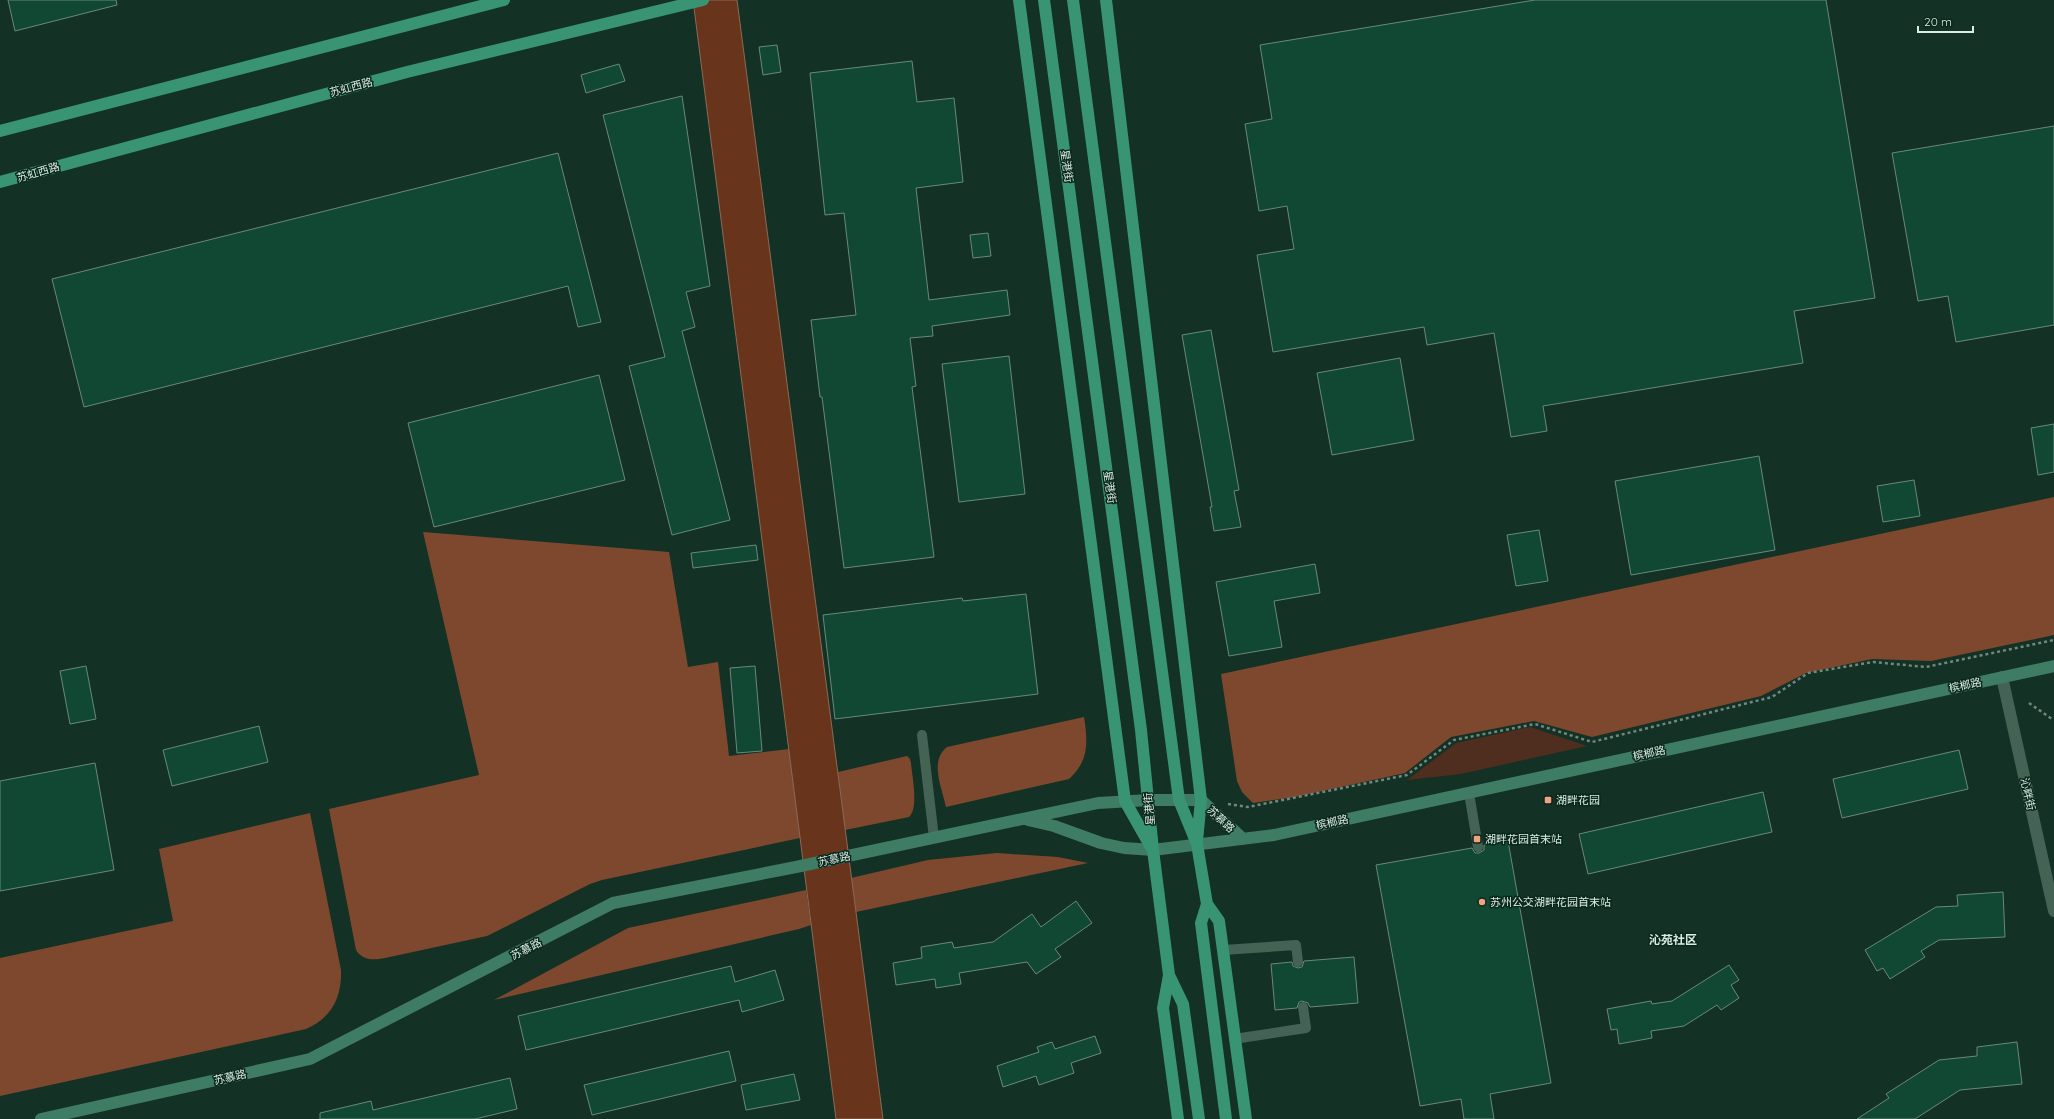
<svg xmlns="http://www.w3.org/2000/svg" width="2054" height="1119" font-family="Quicksand,'Noto Sans SC',sans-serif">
<rect width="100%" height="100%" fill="#143125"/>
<!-- green -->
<path fill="#4f2e1f" d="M 1530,727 L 1587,746 L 1461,774 L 1407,780 L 1456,743 Z"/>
<!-- forest -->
<path fill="#7e482f" d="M 2054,497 L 2054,635 L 1931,661 L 1872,659 L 1806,673 L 1761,696 L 1592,737 L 1534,721 L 1451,737 L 1405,773 L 1295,797 L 1253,803 L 1242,792 L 1237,781 L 1221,674 Z
M 423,532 L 669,552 L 688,667 L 718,662 L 729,756 L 789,749 L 800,838 L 602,880 L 590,884 L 487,936 L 385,958 C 373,960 363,961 356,950 L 329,809 L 479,775 Z
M 1084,717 C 1088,742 1089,761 1069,779 L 946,807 C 942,788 929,761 947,747 Z
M 907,756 L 910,759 L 911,763 C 912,776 919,808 909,817 L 845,830 L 838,772 Z
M 310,813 L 341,970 C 342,998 331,1018 306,1029 L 0,1096 L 0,958 L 173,921 L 159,849 Z
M 997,853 L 1058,857 L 1088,863 L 856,912 L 851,878 L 928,860 Z
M 806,890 L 811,925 L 799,929 L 494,1000 L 628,928 Z"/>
<!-- water -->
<path fill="#69341c" stroke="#8b6b58" d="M 693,0 L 737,0 L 883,1119 L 836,1119 Z"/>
<!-- building -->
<path fill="#104834" stroke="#69897a" d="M 8,0 L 116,0 L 117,5 L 15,31 Z
M 1535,0 L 1826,0 L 1875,298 L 1794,311 L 1803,363 L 1543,406 L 1547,431 L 1511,437 L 1494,333 L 1427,345 L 1424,327 L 1273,352 L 1257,255 L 1294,249 L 1287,206 L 1259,211 L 1245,124 L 1272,119 L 1260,45 Z
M 777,45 L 781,72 L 763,75 L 759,47 Z
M 912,61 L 917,102 L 954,98 L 963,182 L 916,188 L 929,300 L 1007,290 L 1010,315 L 932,326 L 933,336 L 910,338 L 916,386 L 912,387 L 934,557 L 844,568 L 822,397 L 820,397 L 811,320 L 856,315 L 844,213 L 825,215 L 810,73 Z
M 619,64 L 625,81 L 586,93 L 581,75 Z
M 682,96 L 710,286 L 686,292 L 695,327 L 682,331 L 730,520 L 672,535 L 629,366 L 665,357 L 603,115 Z
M 2054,126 L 2054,325 L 1956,342 L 1948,296 L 1918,301 L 1892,153 Z
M 558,153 L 601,322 L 578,327 L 568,286 L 84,407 L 52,279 Z
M 988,233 L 991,256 L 973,258 L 970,235 Z
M 1211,330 L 1239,490 L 1234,491 L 1241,527 L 1214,531 L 1210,507 L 1212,507 L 1182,335 Z
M 1009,356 L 1025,494 L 959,502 L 942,364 Z
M 1400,358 L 1414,440 L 1332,455 L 1317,373 Z
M 599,375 L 625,480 L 434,527 L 408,423 Z
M 2054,424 L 2054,472 L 2038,475 L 2031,428 Z
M 1759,456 L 1775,550 L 1631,575 L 1615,481 Z
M 1914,480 L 1920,516 L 1883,522 L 1877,486 Z
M 1539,530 L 1548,581 L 1516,586 L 1507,535 Z
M 756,545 L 758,560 L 693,568 L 691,553 Z
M 1315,564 L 1320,593 L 1274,601 L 1282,647 L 1229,656 L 1216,582 Z
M 1026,594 L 1038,694 L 835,719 L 823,615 L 962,598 L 963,601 Z
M 86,666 L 96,719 L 70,724 L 60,671 Z
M 755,666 L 762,751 L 737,753 L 730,668 Z
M 259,726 L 268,762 L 172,786 L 163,750 Z
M 1959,750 L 1968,789 L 1842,818 L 1833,779 Z
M 95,763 L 114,870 L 0,891 L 0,781 Z
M 1763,792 L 1772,832 L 1588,874 L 1579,834 Z
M 1508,841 L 1551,1083 L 1490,1094 L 1494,1119 L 1464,1119 L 1461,1099 L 1420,1106 L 1376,865 L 1472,848 L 1475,853 L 1479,853 L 1484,850 L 1484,845 Z
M 2003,892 L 2005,937 L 1939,940 L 1921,951 L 1925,957 L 1890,979 L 1883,968 L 1877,971 L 1865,950 L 1936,907 L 1958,906 L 1957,895 Z
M 1076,901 L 1092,923 L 1055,949 L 1061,957 L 1036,974 L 1027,962 L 959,973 L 961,984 L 936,988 L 935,979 L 896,985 L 893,963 L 922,958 L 921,947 L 952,942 L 954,948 L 993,942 L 1032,914 L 1041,927 Z
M 1354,957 L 1358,1003 L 1310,1007 L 1308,1003 L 1302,1001 L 1299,1002 L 1297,1008 L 1275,1010 L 1271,964 L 1292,962 L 1293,966 L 1298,968 L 1302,967 L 1304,961 Z
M 1729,965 L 1739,980 L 1731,985 L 1739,998 L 1721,1010 L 1717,1005 L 1684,1026 L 1651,1031 L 1652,1038 L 1619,1044 L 1617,1029 L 1611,1030 L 1607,1009 L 1651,1001 L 1652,1004 L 1672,1001 Z
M 731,966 L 735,982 L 775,970 L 784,1000 L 742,1012 L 739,1000 L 526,1050 L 518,1016 Z
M 1095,1036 L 1101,1053 L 1071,1063 L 1074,1073 L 1039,1085 L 1036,1076 L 1003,1087 L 997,1066 L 1039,1052 L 1037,1047 L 1052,1042 L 1055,1049 Z
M 2017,1042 L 2022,1084 L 1960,1090 L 1915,1119 L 1857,1119 L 1889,1098 L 1886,1094 L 1939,1060 L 1977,1056 L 1977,1047 Z
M 729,1051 L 736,1081 L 592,1115 L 584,1085 Z
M 794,1074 L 800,1100 L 746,1110 L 741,1085 Z
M 510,1078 L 517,1109 L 475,1119 L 320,1119 L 320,1113 L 371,1101 L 373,1110 Z"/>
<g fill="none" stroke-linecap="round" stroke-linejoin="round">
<!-- path -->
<path stroke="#70887e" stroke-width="2.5" stroke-dasharray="3 3" stroke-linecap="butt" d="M 2029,703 L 2052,719
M 1228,804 L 1248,807 L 1407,775 L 1454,740 L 1535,724 L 1592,742 L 1772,697 L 1808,673 L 1873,662 L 1926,667 L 2054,640"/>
<!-- service -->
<path stroke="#446355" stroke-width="10" d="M 922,735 L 934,838
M 1469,793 L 1478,847
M 1223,950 L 1296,945 L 1298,962
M 1234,1039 L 1306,1028 L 1303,1007"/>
<!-- minor -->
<path stroke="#446355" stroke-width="12" d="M 2002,677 L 2054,911"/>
<!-- secondary -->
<path stroke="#3f7c64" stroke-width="12" d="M 1028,820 L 1054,826 L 1101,843 L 1124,848 L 1153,850 L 1274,835 L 2054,666
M 41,1119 L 310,1059 L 613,903 L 796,867 L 1098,803 L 1149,800 L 1201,800 L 1243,839"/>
<!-- primary -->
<path stroke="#399473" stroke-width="12" d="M 1019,0 L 1125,801 L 1151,847
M 1044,0 L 1141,730 L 1153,850 L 1169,975 L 1163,1008 L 1178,1119
M 1073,0 L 1179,800 L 1197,844 L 1207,904 L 1219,921 L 1246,1119
M 1106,0 L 1201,800 L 1197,841
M 0,131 L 504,0
M 0,182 L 407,72 L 703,0
M 1207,904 L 1201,923 L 1226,1119
M 1169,975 L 1183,1004 L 1199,1119"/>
</g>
<!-- markers -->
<g fill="#f2a17e" stroke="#09271c" stroke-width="1.5">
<rect x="1544" y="796" width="8" height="8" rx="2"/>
<rect x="1473" y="835" width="8" height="8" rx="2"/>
<circle cx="1482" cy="902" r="4"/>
</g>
<g text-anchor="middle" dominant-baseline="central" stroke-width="3" stroke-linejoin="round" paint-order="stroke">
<!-- street labels -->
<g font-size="11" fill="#daebe3" stroke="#09271c">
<text transform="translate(351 87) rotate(-15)">苏虹西路</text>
<text transform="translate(1067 166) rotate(82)">星港街</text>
<text transform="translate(38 172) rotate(-16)">苏虹西路</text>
<text transform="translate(1110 487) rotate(82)">星港街</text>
<text transform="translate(1965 685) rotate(-12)">槟榔路</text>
<text transform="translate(1649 753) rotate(-12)">槟榔路</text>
<text transform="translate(2028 794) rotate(77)">沁畔街</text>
<text transform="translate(1149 809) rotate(-95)">星港街</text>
<text transform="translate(1221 819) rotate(43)">苏慕路</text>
<text transform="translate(1332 822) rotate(-12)">槟榔路</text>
<text transform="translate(834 859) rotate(-12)">苏慕路</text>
<text transform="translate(526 949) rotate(-27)">苏慕路</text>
<text transform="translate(230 1077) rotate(-13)">苏慕路</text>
</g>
<!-- poi labels -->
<g font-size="11" fill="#daebe3" stroke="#09271c" text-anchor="start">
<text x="1556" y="800">湖畔花园</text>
<text x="1485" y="839">湖畔花园首末站</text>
<text x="1490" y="902">苏州公交湖畔花园首末站</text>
</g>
<!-- neighbourhood labels -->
<g font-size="12" font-weight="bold" fill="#daebe3" stroke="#09271c">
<text x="1673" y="939">沁苑社区</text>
</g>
</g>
<!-- scale -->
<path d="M1918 26v6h55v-6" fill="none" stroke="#daebe3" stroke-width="2"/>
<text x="1924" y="26" font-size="12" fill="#daebe3" stroke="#09271c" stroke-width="3" paint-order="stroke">20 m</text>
</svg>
